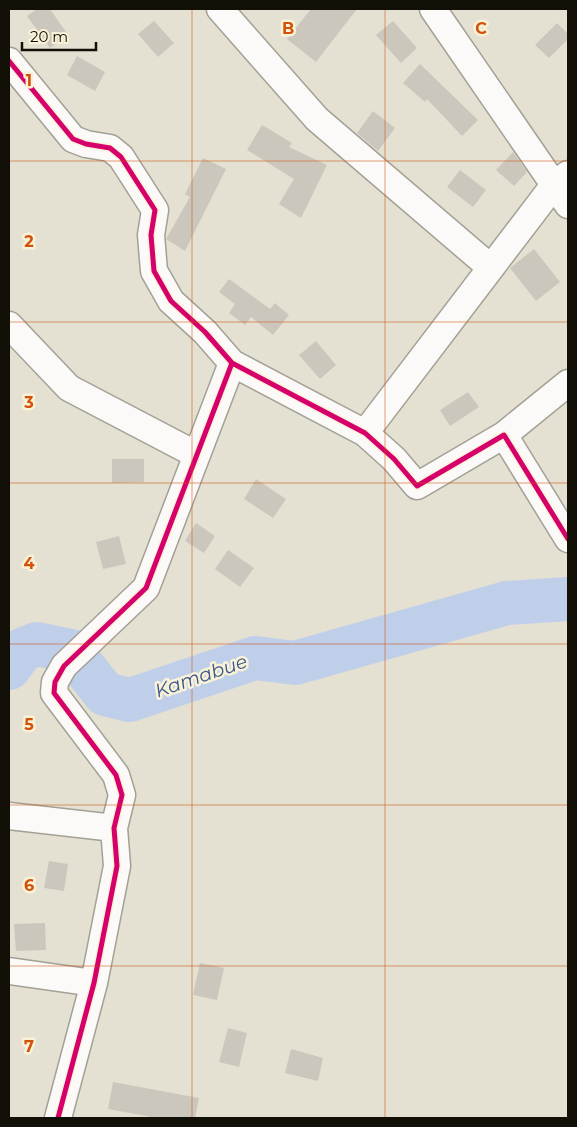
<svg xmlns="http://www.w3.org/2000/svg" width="577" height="1127" font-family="Montserrat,sans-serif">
<rect width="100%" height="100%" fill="#e4e0d2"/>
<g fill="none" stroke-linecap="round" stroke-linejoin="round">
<!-- river -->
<path stroke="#bfcfe9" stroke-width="44" d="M 9,668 L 22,650 L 37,644 L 71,651 L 105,694 L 130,700 L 255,658 L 295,663 L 507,603 L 568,599"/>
</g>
<!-- building -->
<path fill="#ccc7bc" d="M 37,9 L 50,9 L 68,35 L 50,48 L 27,16 Z
M 311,9 L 357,9 L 316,62 L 287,39 Z
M 154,21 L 174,43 L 158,57 L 138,34 Z
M 393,21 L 417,48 L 401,63 L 376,35 Z
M 557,23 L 568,34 L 568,39 L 549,58 L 535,45 Z
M 77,56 L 105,72 L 95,91 L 67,75 Z
M 420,64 L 478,120 L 462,136 L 427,99 L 425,102 L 403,83 Z
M 373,111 L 395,128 L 378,151 L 357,133 Z
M 262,125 L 292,143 L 289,147 L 327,165 L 301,218 L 279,204 L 294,179 L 247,150 Z
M 513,152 L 527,172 L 514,186 L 496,170 Z
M 203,158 L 226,169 L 185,251 L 166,239 L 190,197 L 185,194 Z
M 460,170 L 486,190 L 473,207 L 447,187 Z
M 534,249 L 560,282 L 536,301 L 510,268 Z
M 229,279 L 270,309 L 275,303 L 289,315 L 273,335 L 251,317 L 245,325 L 229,313 L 235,304 L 219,292 Z
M 316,341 L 336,365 L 320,379 L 299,355 Z
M 468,392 L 479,407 L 450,426 L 440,410 Z
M 112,459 L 144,459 L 144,482 L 112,483 Z
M 256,479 L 286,499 L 273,518 L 244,499 Z
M 196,523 L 215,536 L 204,553 L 185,541 Z
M 119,536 L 126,564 L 103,569 L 96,542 Z
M 228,550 L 254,568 L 240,587 L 215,569 Z
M 49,861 L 68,864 L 64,891 L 44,888 Z
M 45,923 L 46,950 L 16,951 L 14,924 Z
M 200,963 L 224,968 L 217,1000 L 193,995 Z
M 228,1028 L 247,1033 L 239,1067 L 219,1062 Z
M 291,1049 L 323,1058 L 318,1081 L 285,1073 Z
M 113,1082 L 199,1098 L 195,1118 L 157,1118 L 108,1109 Z"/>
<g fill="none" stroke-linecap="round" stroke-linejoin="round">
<!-- minor casing -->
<g stroke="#a3a095" stroke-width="29">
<path id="minor" d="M 220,9 L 317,119 L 491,268
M 433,9 L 568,205
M 9,61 L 73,139 L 86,144 L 110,148 L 121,157 L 155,210 L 151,235 L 154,271 L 171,301 L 205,332 L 232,363 L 365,433 L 394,459 L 417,486 L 504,435 L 568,539
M 9,325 L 69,388 L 197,455
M 365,433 L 554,185 L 568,174
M 504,435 L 568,383
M 9,816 L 114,828
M 9,971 L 94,983
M 58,1118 L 94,983 L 117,866 L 114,828 L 122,795 L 116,775 L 54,693 L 55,682 L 64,666 L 146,588 L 232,363"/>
</g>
<!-- minor -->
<use href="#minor" stroke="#fbfaf8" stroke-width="26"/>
<!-- cycleway casing -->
<g stroke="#f9f2d7" stroke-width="8">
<path id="cycleway" d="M 9,61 L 73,139 L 86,144 L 110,148 L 121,157 L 155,210 L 151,235 L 154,271 L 171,301 L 205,332 L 232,363 L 365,433 L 394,459 L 417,486 L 504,435 L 568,539
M 58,1118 L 94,983 L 117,866 L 114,828 L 122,795 L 116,775 L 54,693 L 55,682 L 64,666 L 146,588 L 232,363"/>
</g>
<!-- cycleway -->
<use href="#cycleway" stroke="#d6006c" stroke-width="5"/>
</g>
<!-- grid -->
<path fill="none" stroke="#d2520b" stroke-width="1" stroke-opacity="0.55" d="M 192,9 L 192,1118M 385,9 L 385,1118M 9,161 L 568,161M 9,322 L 568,322M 9,483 L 568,483M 9,644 L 568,644M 9,805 L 568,805M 9,966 L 568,966"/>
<g text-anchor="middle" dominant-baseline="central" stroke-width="5" stroke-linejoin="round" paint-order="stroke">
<!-- water labels -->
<g font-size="19" font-style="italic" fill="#38568d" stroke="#f9f2d7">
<text transform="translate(201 676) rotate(-19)">Kamabue</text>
</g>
</g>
<g font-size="16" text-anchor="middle" font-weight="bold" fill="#d2520b" stroke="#f9f2d7" stroke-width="5" stroke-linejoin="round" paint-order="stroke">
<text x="288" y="34">B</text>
<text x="481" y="34">C</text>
<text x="29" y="86">1</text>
<text x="29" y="247">2</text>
<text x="29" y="408">3</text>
<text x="29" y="569">4</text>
<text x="29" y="730">5</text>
<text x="29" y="891">6</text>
<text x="29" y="1052">7</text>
</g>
<!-- border -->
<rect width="577" height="1127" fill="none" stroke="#110f06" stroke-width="20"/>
<!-- scale -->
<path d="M22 42v8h74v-8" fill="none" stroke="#110f06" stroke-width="2.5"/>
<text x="30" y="42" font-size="15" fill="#110f06" stroke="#f9f2d7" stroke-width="4" paint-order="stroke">20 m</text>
</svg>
